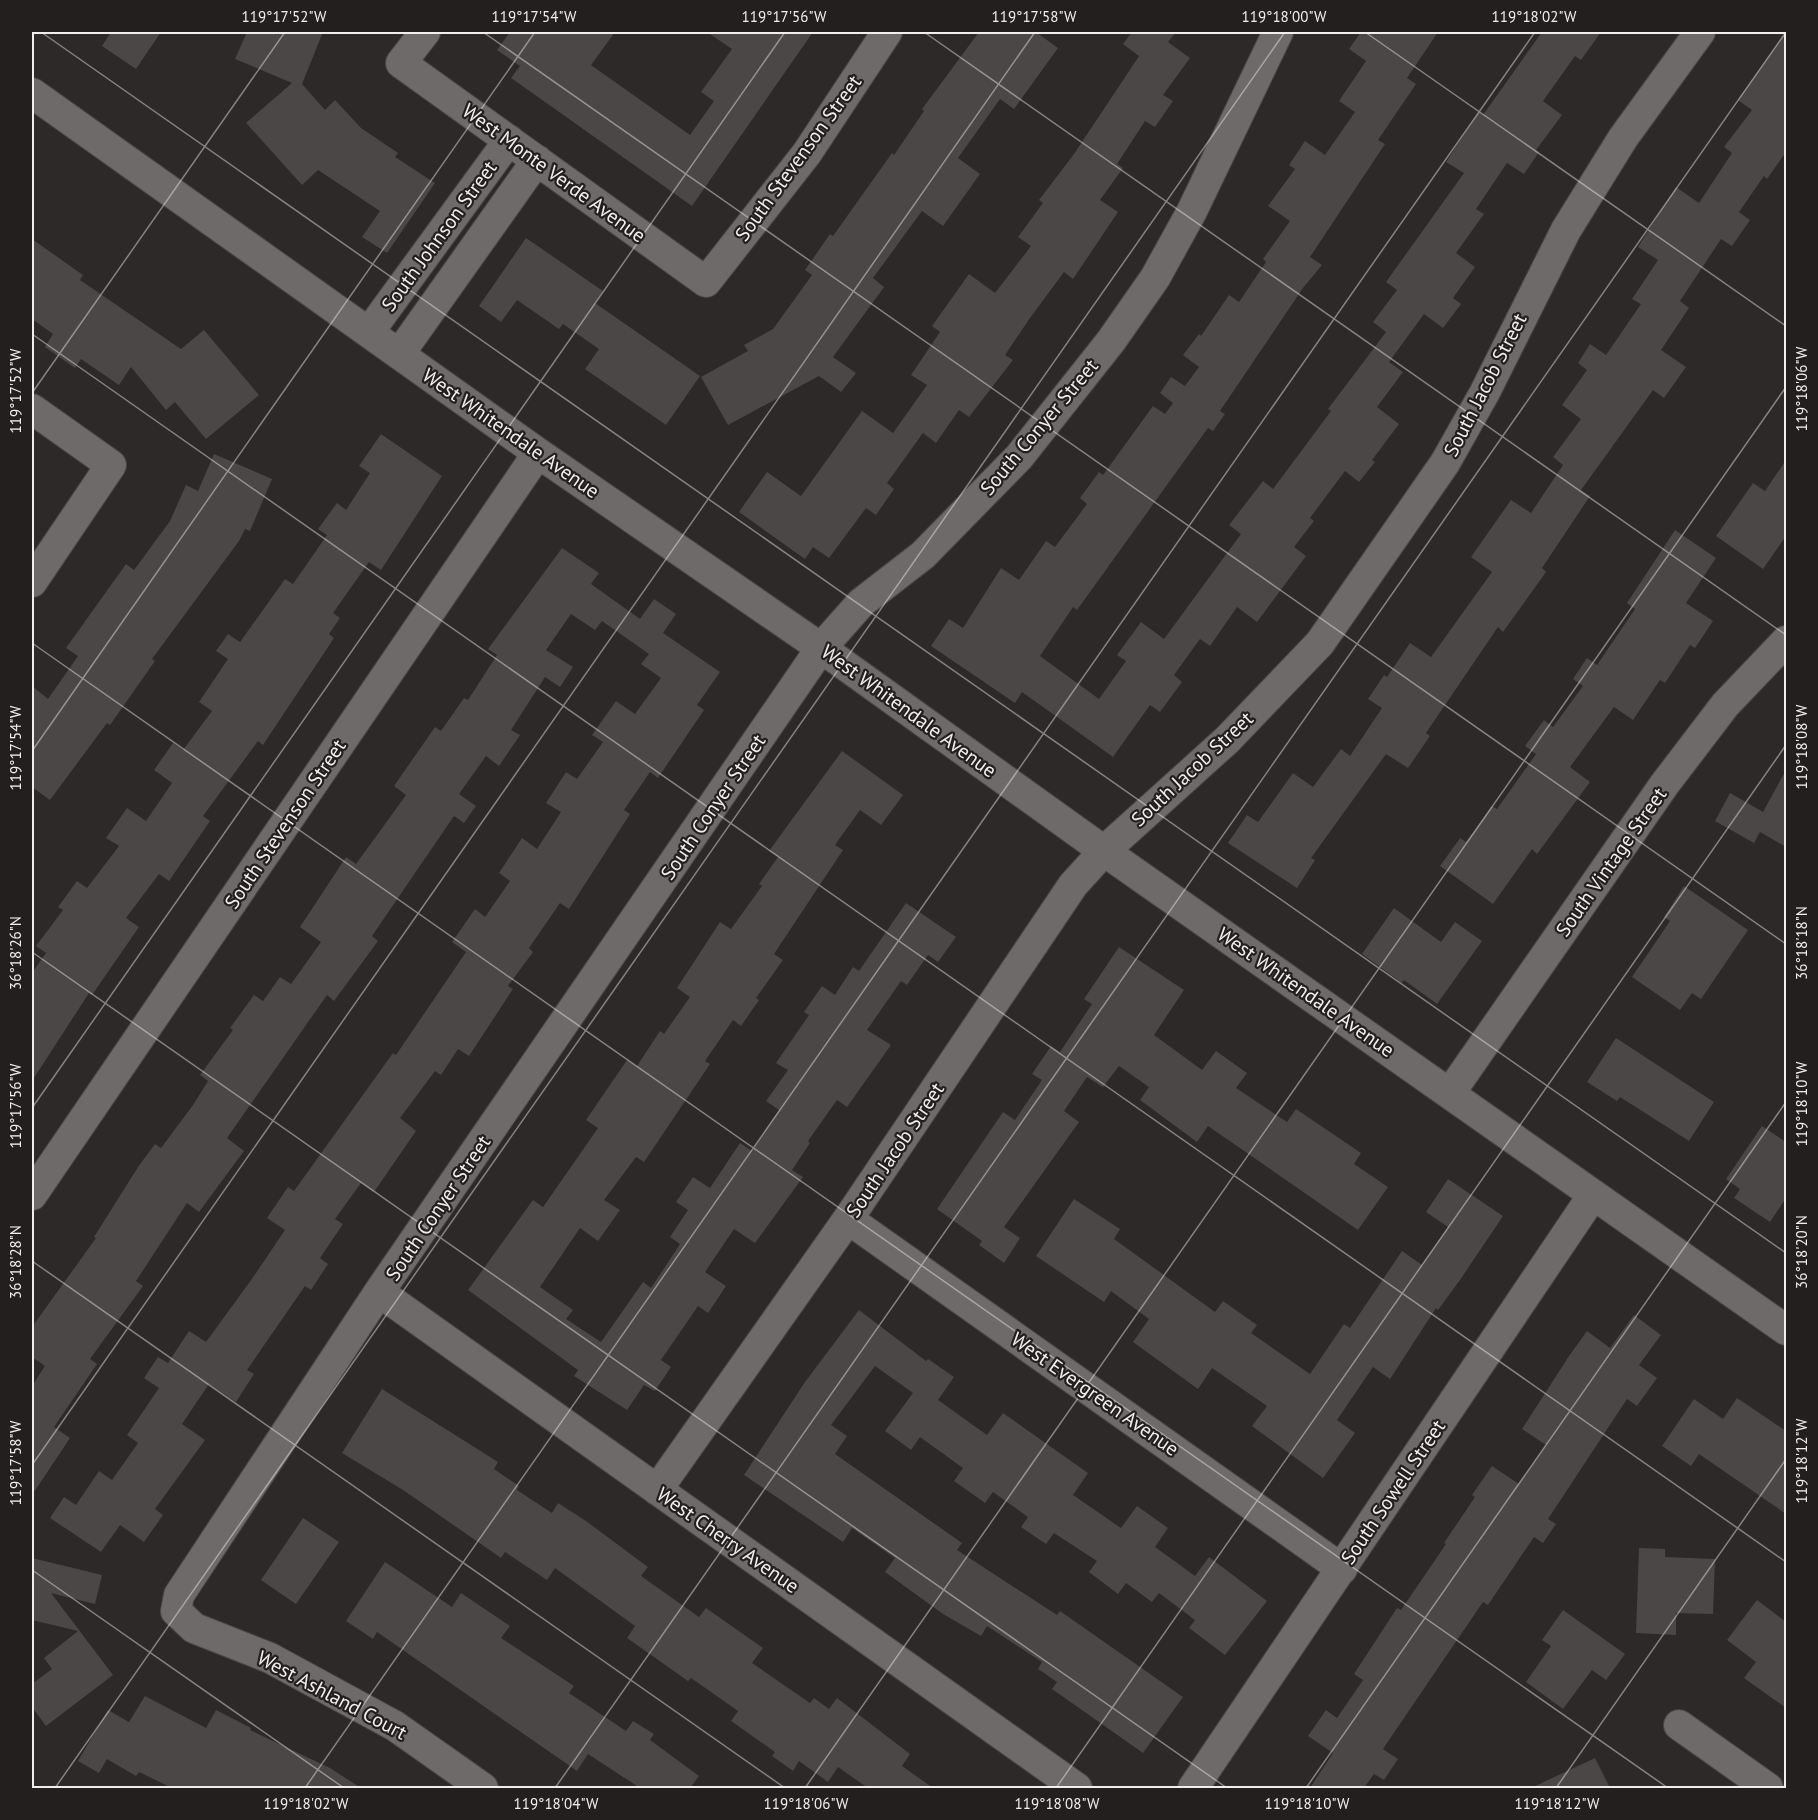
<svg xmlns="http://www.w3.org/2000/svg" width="1818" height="1820" font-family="'PT Sans',sans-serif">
<rect width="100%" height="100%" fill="#2c2928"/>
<!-- building -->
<path fill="#4a4746" d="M 111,32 L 161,32 L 136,69 L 102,46 Z
M 247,32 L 323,32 L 302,84 L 325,110 L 335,100 L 361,128 L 398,153 L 395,157 L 435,183 L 387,253 L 362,237 L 380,211 L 318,170 L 302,185 L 246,123 L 292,83 L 235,59 Z
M 510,32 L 615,32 L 591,65 L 690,135 L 714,101 L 701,92 L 732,49 L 707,32 L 813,32 L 692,206 L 511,78 L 520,66 L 497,50 Z
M 979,32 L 1036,32 L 1058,48 L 1014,109 L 1000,99 L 958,158 L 980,174 L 943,226 L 922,211 L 873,278 L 884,287 L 833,357 L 856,373 L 841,392 L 819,376 L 728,425 L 701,377 L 748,351 L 744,345 L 773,329 L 812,275 L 805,270 L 830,234 L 833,236 L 892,153 L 894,155 L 924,111 L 922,109 Z
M 1132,32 L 1176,32 L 1168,42 L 1190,58 L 1163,95 L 1173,101 L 1155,127 L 1145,121 L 1117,164 L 1123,168 L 1100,200 L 1118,212 L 1073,279 L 1064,272 L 1030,318 L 1005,355 L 1013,360 L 969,417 L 959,410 L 936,443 L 923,433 L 887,483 L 894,489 L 876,515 L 866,508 L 829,558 L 813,547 L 805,559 L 739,512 L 767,472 L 801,496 L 862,411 L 893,433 L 927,385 L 911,375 L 940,332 L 932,326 L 969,274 L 995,293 L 1031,246 L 1018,237 L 1043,203 L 1039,200 L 1074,154 L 1139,56 L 1123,44 Z
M 1361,32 L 1438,32 L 1407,78 L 1416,84 L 1378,140 L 1385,144 L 1310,257 L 1322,265 L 1303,288 L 1220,411 L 1225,414 L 1213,431 L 1208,428 L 1077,610 L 1073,607 L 1040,656 L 1099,699 L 1126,661 L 1117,655 L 1141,622 L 1164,639 L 1241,534 L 1229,525 L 1263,481 L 1273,489 L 1331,411 L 1328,409 L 1386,332 L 1373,322 L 1397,290 L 1386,282 L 1464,173 L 1446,162 L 1479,112 L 1483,115 L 1542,32 L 1601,32 L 1581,60 L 1575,56 L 1543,101 L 1562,115 L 1536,150 L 1539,152 L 1524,174 L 1507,163 L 1476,209 L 1484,214 L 1456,253 L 1475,267 L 1453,298 L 1461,304 L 1443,328 L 1424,314 L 1389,362 L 1403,372 L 1377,407 L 1399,424 L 1372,460 L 1375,462 L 1359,482 L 1345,471 L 1310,518 L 1314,521 L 1294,547 L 1306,556 L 1257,622 L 1237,607 L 1210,646 L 1200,639 L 1174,675 L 1182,682 L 1160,712 L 1150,705 L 1113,757 L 1022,692 L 1015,703 L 931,646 L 949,619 L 963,628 L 1001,568 L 1019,580 L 1046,541 L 1055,547 L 1087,504 L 1080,498 L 1099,472 L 1103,475 L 1153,406 L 1165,414 L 1173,403 L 1160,393 L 1171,377 L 1185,386 L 1199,367 L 1183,355 L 1199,334 L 1201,336 L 1229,295 L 1239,302 L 1266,262 L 1263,259 L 1290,221 L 1268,206 L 1295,169 L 1289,165 L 1305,141 L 1325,155 L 1355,112 L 1339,101 L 1366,61 L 1349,49 Z
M 1786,32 L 1786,152 L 1767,179 L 1764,176 L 1739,212 L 1750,220 L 1732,246 L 1721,239 L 1680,301 L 1689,308 L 1661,350 L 1686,367 L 1664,398 L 1653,390 L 1581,490 L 1590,496 L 1542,568 L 1546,572 L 1503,632 L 1498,627 L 1426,733 L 1430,736 L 1408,768 L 1386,754 L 1311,858 L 1315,860 L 1297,888 L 1228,843 L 1247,815 L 1258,822 L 1293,773 L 1313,787 L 1341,749 L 1350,756 L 1382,708 L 1368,699 L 1384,675 L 1387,677 L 1410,643 L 1431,657 L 1492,572 L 1471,557 L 1511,500 L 1531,513 L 1563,465 L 1553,457 L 1581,419 L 1562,405 L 1587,370 L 1578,363 L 1590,344 L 1606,355 L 1641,304 L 1632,299 L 1658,260 L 1638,247 L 1676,187 L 1699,203 L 1732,153 L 1724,147 L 1752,110 L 1738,100 Z
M 526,238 L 603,291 L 595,303 L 700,376 L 666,425 L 585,369 L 599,349 L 563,324 L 559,329 L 517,300 L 501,322 L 479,306 Z
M 32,239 L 83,275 L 80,280 L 181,349 L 204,330 L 259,395 L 206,439 L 175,402 L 166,410 L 131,367 L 119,385 L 81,359 L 75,368 L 45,347 L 53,334 L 32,319 Z
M 381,434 L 442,476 L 381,570 L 369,562 L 333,613 L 340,618 L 329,634 L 334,638 L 263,745 L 258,741 L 203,816 L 210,821 L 169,881 L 159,874 L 126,918 L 139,927 L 92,995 L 89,993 L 32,1081 L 32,973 L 46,953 L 36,946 L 63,910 L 58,907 L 77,881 L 87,888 L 119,846 L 106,838 L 127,808 L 146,821 L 172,783 L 154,770 L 173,743 L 183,750 L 212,711 L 199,702 L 228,659 L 216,651 L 228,634 L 240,642 L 285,579 L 293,584 L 327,535 L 318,529 L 337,503 L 346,510 L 370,473 L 359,466 Z
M 214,454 L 272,479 L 250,531 L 245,529 L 239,541 L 152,659 L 155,661 L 110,725 L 107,723 L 50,800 L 32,787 L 32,686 L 48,699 L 78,656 L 66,648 L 126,564 L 134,570 L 170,521 L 186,485 L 198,491 Z
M 1786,460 L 1786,536 L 1763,569 L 1716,536 L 1753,483 L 1765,491 Z
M 1675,530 L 1716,558 L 1686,603 L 1713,621 L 1695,648 L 1690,645 L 1665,683 L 1660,680 L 1633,720 L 1614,707 L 1570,767 L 1590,782 L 1537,854 L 1532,849 L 1493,904 L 1440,866 L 1460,838 L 1466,842 L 1492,806 L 1497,809 L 1536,754 L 1525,746 L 1544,720 L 1553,727 L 1583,686 L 1573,679 L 1587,658 L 1597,665 L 1635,609 L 1627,603 Z
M 562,548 L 599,573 L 591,584 L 640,619 L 654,599 L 676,614 L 663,633 L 720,672 L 697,705 L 704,710 L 658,778 L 650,772 L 624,810 L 630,814 L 569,909 L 560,903 L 529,948 L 533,952 L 508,986 L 513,989 L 469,1056 L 458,1049 L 441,1075 L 435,1071 L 400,1118 L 416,1131 L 374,1192 L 361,1183 L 335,1219 L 343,1224 L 320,1258 L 328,1264 L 311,1290 L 305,1286 L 247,1370 L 254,1374 L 236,1402 L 209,1384 L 182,1424 L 205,1440 L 155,1509 L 163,1515 L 144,1542 L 120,1525 L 101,1552 L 50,1518 L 64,1497 L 76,1505 L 99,1471 L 112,1480 L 138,1443 L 127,1435 L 159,1388 L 144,1378 L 158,1357 L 168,1363 L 189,1331 L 206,1342 L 254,1276 L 285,1230 L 267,1218 L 288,1187 L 294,1191 L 393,1053 L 396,1055 L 466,952 L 452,942 L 475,909 L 485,917 L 510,881 L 499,873 L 522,838 L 537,849 L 561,812 L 546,803 L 566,772 L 577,779 L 603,742 L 592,735 L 616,701 L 635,714 L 661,678 L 641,664 L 649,654 L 602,621 L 595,630 L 571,614 L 546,650 L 573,667 L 560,687 L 545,677 L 511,730 L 520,735 L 499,766 L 486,756 L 459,794 L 476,806 L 464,823 L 454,816 L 372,936 L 378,941 L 334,1001 L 327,995 L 227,1138 L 244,1151 L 199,1212 L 187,1203 L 136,1281 L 143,1286 L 90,1359 L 97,1364 L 54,1427 L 70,1438 L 32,1495 L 32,1386 L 45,1366 L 32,1357 L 32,1327 L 96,1238 L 94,1237 L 138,1167 L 155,1144 L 161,1148 L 193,1105 L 208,1081 L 200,1075 L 233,1030 L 230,1028 L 254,995 L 263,1001 L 280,977 L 291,984 L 321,942 L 300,927 L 346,857 L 356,864 L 406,795 L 394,786 L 435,727 L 441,731 L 464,698 L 468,700 L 497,655 L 488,649 Z
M 842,751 L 903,795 L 881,825 L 860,810 L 835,845 L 843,850 L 774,954 L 783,960 L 756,998 L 759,1000 L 741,1026 L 733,1020 L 705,1061 L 710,1064 L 644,1162 L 636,1157 L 604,1200 L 620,1210 L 598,1241 L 580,1228 L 540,1287 L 573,1310 L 566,1319 L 601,1342 L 643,1282 L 651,1288 L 680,1244 L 670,1237 L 688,1210 L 676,1202 L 693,1177 L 710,1188 L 740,1143 L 752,1151 L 779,1110 L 766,1101 L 788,1070 L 776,1063 L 809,1015 L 804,1012 L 822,986 L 835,995 L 853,967 L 859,971 L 906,903 L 956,937 L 938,962 L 928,955 L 907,985 L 901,981 L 867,1030 L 891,1045 L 847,1107 L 837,1100 L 808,1141 L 810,1143 L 792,1170 L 803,1177 L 755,1243 L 734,1229 L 705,1272 L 726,1286 L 708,1313 L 698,1306 L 661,1360 L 671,1367 L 655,1391 L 644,1385 L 627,1410 L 574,1376 L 578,1370 L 468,1290 L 533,1200 L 543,1207 L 573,1164 L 598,1128 L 586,1120 L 627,1060 L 637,1066 L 660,1031 L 664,1034 L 690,997 L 677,988 L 720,922 L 731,929 L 762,886 L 759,884 L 778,857 L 769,851 Z
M 1786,770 L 1786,847 L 1760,832 L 1754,843 L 1715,821 L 1730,793 L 1763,812 Z
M 1684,886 L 1748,930 L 1701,999 L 1692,993 L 1680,1010 L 1632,977 L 1670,921 L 1664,917 Z
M 1394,908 L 1441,942 L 1455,922 L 1482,941 L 1437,1004 L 1404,980 L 1402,983 L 1362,954 Z
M 1119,947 L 1184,990 L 1154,1035 L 1202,1070 L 1216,1051 L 1247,1073 L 1236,1088 L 1287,1122 L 1296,1109 L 1361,1153 L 1354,1164 L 1388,1187 L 1358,1230 L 1208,1126 L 1197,1142 L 1140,1100 L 1149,1087 L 1119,1066 L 1103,1087 L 1087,1077 L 1064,1111 L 1079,1122 L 1004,1227 L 1020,1238 L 1004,1263 L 979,1245 L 982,1241 L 937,1209 L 1003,1112 L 1015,1120 L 1042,1080 L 1032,1074 L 1051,1046 L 1060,1052 L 1092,1004 L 1084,999 Z
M 1616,1038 L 1714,1102 L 1689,1141 L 1620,1097 L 1617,1101 L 1587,1082 Z
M 1762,1126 L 1786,1142 L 1786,1198 L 1770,1222 L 1734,1198 L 1740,1189 L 1726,1179 Z
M 1448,1179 L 1503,1216 L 1460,1280 L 1438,1310 L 1436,1308 L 1390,1379 L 1373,1367 L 1337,1420 L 1355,1433 L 1323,1478 L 1252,1426 L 1267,1406 L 1212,1368 L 1198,1389 L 1133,1342 L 1149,1319 L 1111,1291 L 1104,1302 L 1036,1256 L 1074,1199 L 1120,1229 L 1114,1239 L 1215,1312 L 1223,1301 L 1257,1325 L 1251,1333 L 1310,1374 L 1344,1324 L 1350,1328 L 1402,1251 L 1422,1265 L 1448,1227 L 1426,1212 Z
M 859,1310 L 926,1361 L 928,1359 L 954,1377 L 938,1400 L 987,1435 L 1003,1413 L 1088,1473 L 1073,1495 L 1121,1528 L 1137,1506 L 1168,1528 L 1155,1547 L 1195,1576 L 1209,1557 L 1267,1601 L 1225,1655 L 1189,1628 L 1195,1620 L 1159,1593 L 1152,1602 L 1126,1583 L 1118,1594 L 1089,1572 L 1097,1561 L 1054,1533 L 1046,1544 L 1021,1527 L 1028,1517 L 993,1492 L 985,1503 L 954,1481 L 963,1468 L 920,1437 L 911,1450 L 885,1431 L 913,1393 L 875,1366 L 831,1425 L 847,1436 L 835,1454 L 962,1543 L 957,1550 L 1057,1615 L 1060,1611 L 1183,1697 L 1143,1753 L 1052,1689 L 1057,1682 L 1038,1669 L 1042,1662 L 987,1626 L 981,1636 L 943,1614 L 885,1572 L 895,1558 L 852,1528 L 843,1542 L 744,1475 L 805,1382 Z
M 1634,1315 L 1661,1335 L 1639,1365 L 1657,1378 L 1637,1406 L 1627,1399 L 1548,1519 L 1556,1524 L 1543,1543 L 1534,1537 L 1488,1605 L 1483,1602 L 1425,1687 L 1383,1749 L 1398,1759 L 1384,1780 L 1374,1774 L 1364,1788 L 1310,1788 L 1333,1753 L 1308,1736 L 1326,1710 L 1337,1718 L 1363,1680 L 1354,1674 L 1397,1608 L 1401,1610 L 1446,1544 L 1444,1543 L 1475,1497 L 1472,1495 L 1492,1466 L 1519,1484 L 1546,1445 L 1522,1429 L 1569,1356 L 1587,1331 L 1610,1348 Z
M 382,1389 L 498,1462 L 494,1469 L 519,1486 L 517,1490 L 552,1513 L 558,1503 L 586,1521 L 648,1567 L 641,1576 L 699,1617 L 706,1608 L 763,1648 L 752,1663 L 810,1703 L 814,1698 L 829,1709 L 837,1698 L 910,1754 L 902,1766 L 933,1788 L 868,1788 L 838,1767 L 828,1782 L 799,1761 L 793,1771 L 772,1756 L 775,1752 L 731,1721 L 738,1711 L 691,1678 L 688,1681 L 627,1638 L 635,1626 L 555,1568 L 547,1580 L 505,1552 L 501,1558 L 403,1490 L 342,1453 Z
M 1737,1398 L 1786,1431 L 1786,1514 L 1699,1454 L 1691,1466 L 1662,1446 L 1694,1399 L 1723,1419 Z
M 303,1518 L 339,1542 L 296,1604 L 261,1580 Z
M 1639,1548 L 1665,1549 L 1665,1557 L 1715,1559 L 1713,1614 L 1676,1613 L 1676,1635 L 1636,1633 Z
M 32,1558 L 102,1575 L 95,1604 L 51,1593 L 113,1675 L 46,1726 L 32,1707 L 32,1684 L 52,1669 L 44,1658 L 78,1631 L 32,1620 Z
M 385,1562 L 452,1607 L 461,1593 L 510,1626 L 501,1638 L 574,1686 L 569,1693 L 626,1731 L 633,1721 L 654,1734 L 650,1740 L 699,1776 L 690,1788 L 640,1788 L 588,1754 L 577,1771 L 377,1632 L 373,1639 L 346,1621 Z
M 1757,1600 L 1786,1622 L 1786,1708 L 1744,1678 L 1756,1662 L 1727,1640 Z
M 1563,1610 L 1625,1654 L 1606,1680 L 1592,1670 L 1563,1709 L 1526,1682 L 1551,1646 L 1542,1640 Z
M 145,1696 L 206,1728 L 216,1710 L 251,1728 L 250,1730 L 330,1768 L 361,1788 L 172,1788 L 139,1772 L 136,1776 L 107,1759 L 99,1773 L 78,1761 L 108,1710 L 129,1722 Z
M 1595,1758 L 1610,1788 L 1531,1788 Z"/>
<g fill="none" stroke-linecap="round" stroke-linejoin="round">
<!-- minor casing -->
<g stroke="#494645" stroke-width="32">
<path id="minor" d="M 425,32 L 401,63 L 706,282 L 807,153 L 887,32
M 32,93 L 538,453 L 821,648 L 1104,851 L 1786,1330
M 369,332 L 509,140
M 400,353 L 537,160
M 32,409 L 111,465 L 32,582
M 1450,1093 L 1664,785 L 1725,705 L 1786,641
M 32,1195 L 538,453
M 848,1219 L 1342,1569
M 379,1292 L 1077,1788
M 657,1490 L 848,1219 L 1073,885 L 1104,851 L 1227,740 L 1320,643 L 1445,463 L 1485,392 L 1566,230 L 1623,138 L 1700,32
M 1679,1725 L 1768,1788
M 483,1788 L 395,1726 L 270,1658 L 194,1628 L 176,1611 L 179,1595 L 379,1292 L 821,648 L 861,603 L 923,555 L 1019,457 L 1111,341 L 1155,278 L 1192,211 L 1278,32
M 1193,1788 L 1593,1195"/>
</g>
<!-- minor -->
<use href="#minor" stroke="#6e6a69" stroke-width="30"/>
</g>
<!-- ticks -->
<path fill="none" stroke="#f1efee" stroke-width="1.5" stroke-opacity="0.45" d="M 41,32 L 1786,1253M 483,32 L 1786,944M 924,32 L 1786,635M 1365,32 L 1786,326M 32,36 L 35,32M 32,334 L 1786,1562M 32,393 L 285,32M 32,643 L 1668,1788M 32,751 L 535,32M 32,952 L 1227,1788M 32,1108 L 785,32M 32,1261 L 785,1788M 32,1465 L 1035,32M 32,1570 L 344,1788M 55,1788 L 1285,32M 305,1788 L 1535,32M 555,1788 L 1786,32M 805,1788 L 1786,387M 1056,1788 L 1786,745M 1306,1788 L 1786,1102M 1556,1788 L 1786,1459"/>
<g text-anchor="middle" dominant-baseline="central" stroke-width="4.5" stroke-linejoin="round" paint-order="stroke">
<!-- street labels -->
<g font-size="20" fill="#f1efee" stroke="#221f1e">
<text transform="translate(798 158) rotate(-54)">South Stevenson Street</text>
<text transform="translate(554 173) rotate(36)">West Monte Verde Avenue</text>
<text transform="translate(439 236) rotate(-54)">South Johnson Street</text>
<text transform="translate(1485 385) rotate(-63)">South Jacob Street</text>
<text transform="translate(1039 427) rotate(-50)">South Conyer Street</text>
<text transform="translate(511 433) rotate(35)">West Whitendale Avenue</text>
<text transform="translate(909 711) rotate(36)">West Whitendale Avenue</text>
<text transform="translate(1192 769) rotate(-43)">South Jacob Street</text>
<text transform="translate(713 807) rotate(-56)">South Conyer Street</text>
<text transform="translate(285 824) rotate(-56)">South Stevenson Street</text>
<text transform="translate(1611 862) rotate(-55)">South Vintage Street</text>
<text transform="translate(1306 992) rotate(35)">West Whitendale Avenue</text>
<text transform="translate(895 1150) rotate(-56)">South Jacob Street</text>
<text transform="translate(438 1208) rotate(-56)">South Conyer Street</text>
<text transform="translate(1095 1394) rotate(35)">West Evergreen Avenue</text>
<text transform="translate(1393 1492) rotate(-56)">South Sowell Street</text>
<text transform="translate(728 1540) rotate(35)">West Cherry Avenue</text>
<text transform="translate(332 1695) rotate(28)">West Ashland Court</text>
</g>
</g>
<!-- border -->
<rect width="1818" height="1820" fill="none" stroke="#221f1e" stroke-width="66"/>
<rect x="33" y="33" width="1752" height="1754" fill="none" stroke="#f1efee" stroke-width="2"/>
<g font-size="15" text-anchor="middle" fill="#f1efee">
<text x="284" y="22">119°17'52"W</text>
<text x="534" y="22">119°17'54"W</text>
<text x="784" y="22">119°17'56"W</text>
<text x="1034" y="22">119°17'58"W</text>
<text x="1284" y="22">119°18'00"W</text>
<text x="1534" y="22">119°18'02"W</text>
<text transform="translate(1802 389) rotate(-90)" y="5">119°18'06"W</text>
<text transform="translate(16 391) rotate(-90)" y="5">119°17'52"W</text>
<text transform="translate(1802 747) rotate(-90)" y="5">119°18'08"W</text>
<text transform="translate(16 748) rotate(-90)" y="5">119°17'54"W</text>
<text transform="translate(1802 943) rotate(-90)" y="5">36°18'18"N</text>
<text transform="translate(16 953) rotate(-90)" y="5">36°18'26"N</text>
<text transform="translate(1802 1104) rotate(-90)" y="5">119°18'10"W</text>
<text transform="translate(16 1106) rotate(-90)" y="5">119°17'56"W</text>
<text transform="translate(1802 1252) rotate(-90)" y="5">36°18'20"N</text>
<text transform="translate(16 1262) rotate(-90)" y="5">36°18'28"N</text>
<text transform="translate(1802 1461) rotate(-90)" y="5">119°18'12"W</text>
<text transform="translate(16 1463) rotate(-90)" y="5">119°17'58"W</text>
<text x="306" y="1809">119°18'02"W</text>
<text x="556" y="1809">119°18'04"W</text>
<text x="806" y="1809">119°18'06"W</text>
<text x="1057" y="1809">119°18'08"W</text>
<text x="1307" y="1809">119°18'10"W</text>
<text x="1557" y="1809">119°18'12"W</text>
</g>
</svg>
